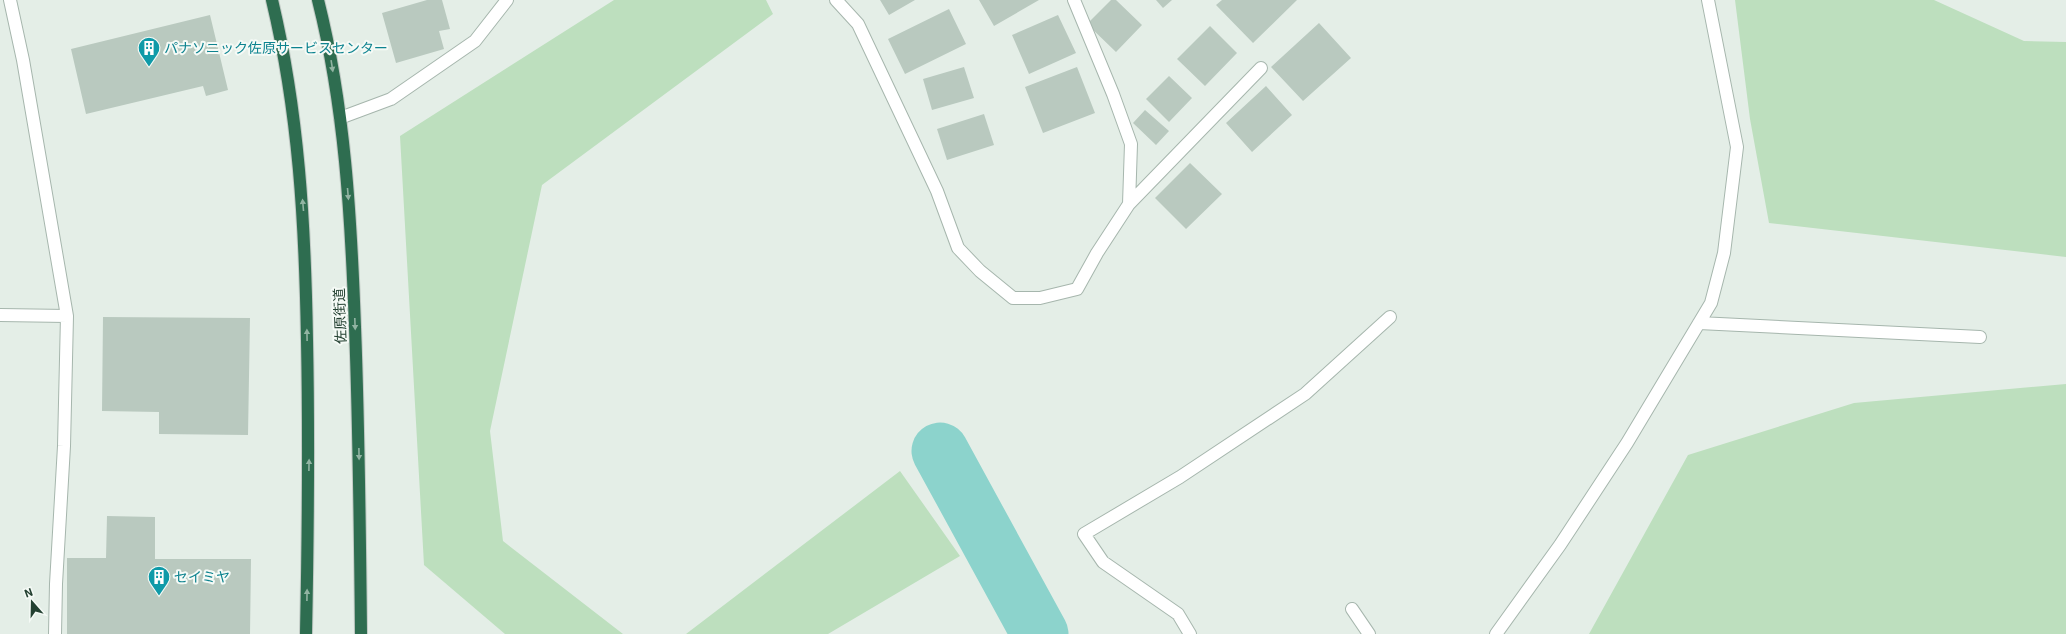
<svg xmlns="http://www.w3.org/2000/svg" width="2066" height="634" font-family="Roboto,'Noto Sans JP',sans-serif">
<rect width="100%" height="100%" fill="#e4eee7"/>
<!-- green -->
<path fill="#bddfbe" d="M 614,0 L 766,0 L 773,14 L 542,185 L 490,431 L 503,541 L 623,634 L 505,634 L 424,565 L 400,136 Z
M 1735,0 L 1934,0 L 2024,41 L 2066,42 L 2066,257 L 1769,223 L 1750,119 Z
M 2066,384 L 2066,634 L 1589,634 L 1688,455 L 1854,403 Z
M 900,471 L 960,556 L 828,634 L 686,634 Z"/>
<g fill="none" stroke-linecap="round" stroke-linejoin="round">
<!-- river -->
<path stroke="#8cd3cc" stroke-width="57" d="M 940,451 L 1040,634"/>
</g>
<!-- building -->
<path fill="#b9c9bf" d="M 427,0 L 442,0 L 450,29 L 439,31 L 444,49 L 396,63 L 382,13 Z
M 880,0 L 915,0 L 889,15 Z
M 979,0 L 1039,0 L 994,26 Z
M 1111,0 L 1116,0 L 1142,25 L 1116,52 L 1087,24 Z
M 1156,0 L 1172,0 L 1163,8 Z
M 1222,0 L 1297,0 L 1253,43 L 1216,5 Z
M 949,9 L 966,44 L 905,74 L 888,39 Z
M 210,15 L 228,90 L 206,96 L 203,86 L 86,114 L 71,49 Z
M 1058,15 L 1076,53 L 1029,74 L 1012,35 Z
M 1319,23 L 1351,58 L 1303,101 L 1271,67 Z
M 1210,26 L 1237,53 L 1205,86 L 1177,59 Z
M 964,67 L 974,98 L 932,110 L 923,79 Z
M 1077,67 L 1095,113 L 1043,133 L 1025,87 Z
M 1169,76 L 1192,98 L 1169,122 L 1146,99 Z
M 1266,86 L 1292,115 L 1252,152 L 1226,123 Z
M 1145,110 L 1169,131 L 1156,145 L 1133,123 Z
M 984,114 L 994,145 L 947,160 L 937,129 Z
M 1190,163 L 1222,194 L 1186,229 L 1155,198 Z
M 103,317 L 250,318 L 248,435 L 159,434 L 159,412 L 102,411 Z
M 107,516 L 155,517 L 155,559 L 251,559 L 250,634 L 67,634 L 67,558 L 106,558 Z"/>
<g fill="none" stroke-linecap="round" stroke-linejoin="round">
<!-- minor casing -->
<g stroke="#a6b6ad" stroke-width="14">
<path id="minor" d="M 10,0 L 23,60 L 67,316 L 64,446 L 56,584 L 55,634
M 836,0 L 858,24 L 937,191 L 958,248 L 980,271 L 1013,298 L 1040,298 L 1077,289 L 1097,253 L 1129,204 L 1131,144 L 1113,94 L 1074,0
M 340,118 L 391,99 L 475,41 L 507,0
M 1129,204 L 1261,68
M 0,315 L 67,316
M 1699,323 L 1980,337
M 1352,609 L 1369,634
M 1190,634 L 1178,614 L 1103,562 L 1084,534 L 1180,477 L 1305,394 L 1390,317
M 1496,634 L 1560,545 L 1627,443 L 1711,303 L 1724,253 L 1737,147 L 1708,0"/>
</g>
<!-- highway casing -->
<g stroke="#c1cac5" stroke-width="14">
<path id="highway" d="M 272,0 C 299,113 305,224 307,340 C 309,438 308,536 306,634
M 318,0 C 345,107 351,217 355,327 C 359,429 360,532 361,634"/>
</g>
<!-- minor -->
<use href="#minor" stroke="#fff" stroke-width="12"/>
<!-- highway -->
<use href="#highway" stroke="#2e6d50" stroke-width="12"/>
</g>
<!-- one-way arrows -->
<defs><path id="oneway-solid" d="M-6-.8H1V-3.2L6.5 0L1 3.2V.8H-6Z"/></defs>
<g fill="#92b4a3">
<use href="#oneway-solid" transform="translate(332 66) rotate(81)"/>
<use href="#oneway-solid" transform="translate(348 194) rotate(85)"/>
<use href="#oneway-solid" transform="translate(303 205) rotate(-95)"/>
<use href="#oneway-solid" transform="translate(355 324) rotate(88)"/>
<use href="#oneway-solid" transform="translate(307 335) rotate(-91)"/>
<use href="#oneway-solid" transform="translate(359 454) rotate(89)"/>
<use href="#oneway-solid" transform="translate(309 465) rotate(-89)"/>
<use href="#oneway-solid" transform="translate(307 595) rotate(-89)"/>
</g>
<!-- icons -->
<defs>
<g id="building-pin" transform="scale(1.15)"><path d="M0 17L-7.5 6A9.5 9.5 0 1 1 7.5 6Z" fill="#0f9aa8" stroke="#f5faf6"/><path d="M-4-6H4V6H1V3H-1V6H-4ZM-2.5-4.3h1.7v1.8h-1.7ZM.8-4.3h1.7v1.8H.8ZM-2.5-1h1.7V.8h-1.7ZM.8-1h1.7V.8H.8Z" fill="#fff"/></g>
</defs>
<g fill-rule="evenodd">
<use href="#building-pin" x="149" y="48"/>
<use href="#building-pin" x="159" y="577"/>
</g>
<g text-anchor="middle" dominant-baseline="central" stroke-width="4" stroke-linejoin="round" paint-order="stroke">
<!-- culture labels -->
<g font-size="14" fill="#0d838f" stroke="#f5faf6" text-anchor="start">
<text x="164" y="48">パナソニック佐原サービスセンター</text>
<text x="174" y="577">セイミヤ</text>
</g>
<!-- street labels -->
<g font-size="14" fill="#234031" stroke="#f5faf6">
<text transform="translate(340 316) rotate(-92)">佐原街道</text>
</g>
</g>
<!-- north arrow -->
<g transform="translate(32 602) rotate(340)" stroke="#f5faf6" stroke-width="3" paint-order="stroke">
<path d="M0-3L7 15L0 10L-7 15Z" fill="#234031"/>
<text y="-6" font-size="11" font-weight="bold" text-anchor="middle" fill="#234031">N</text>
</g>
</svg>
